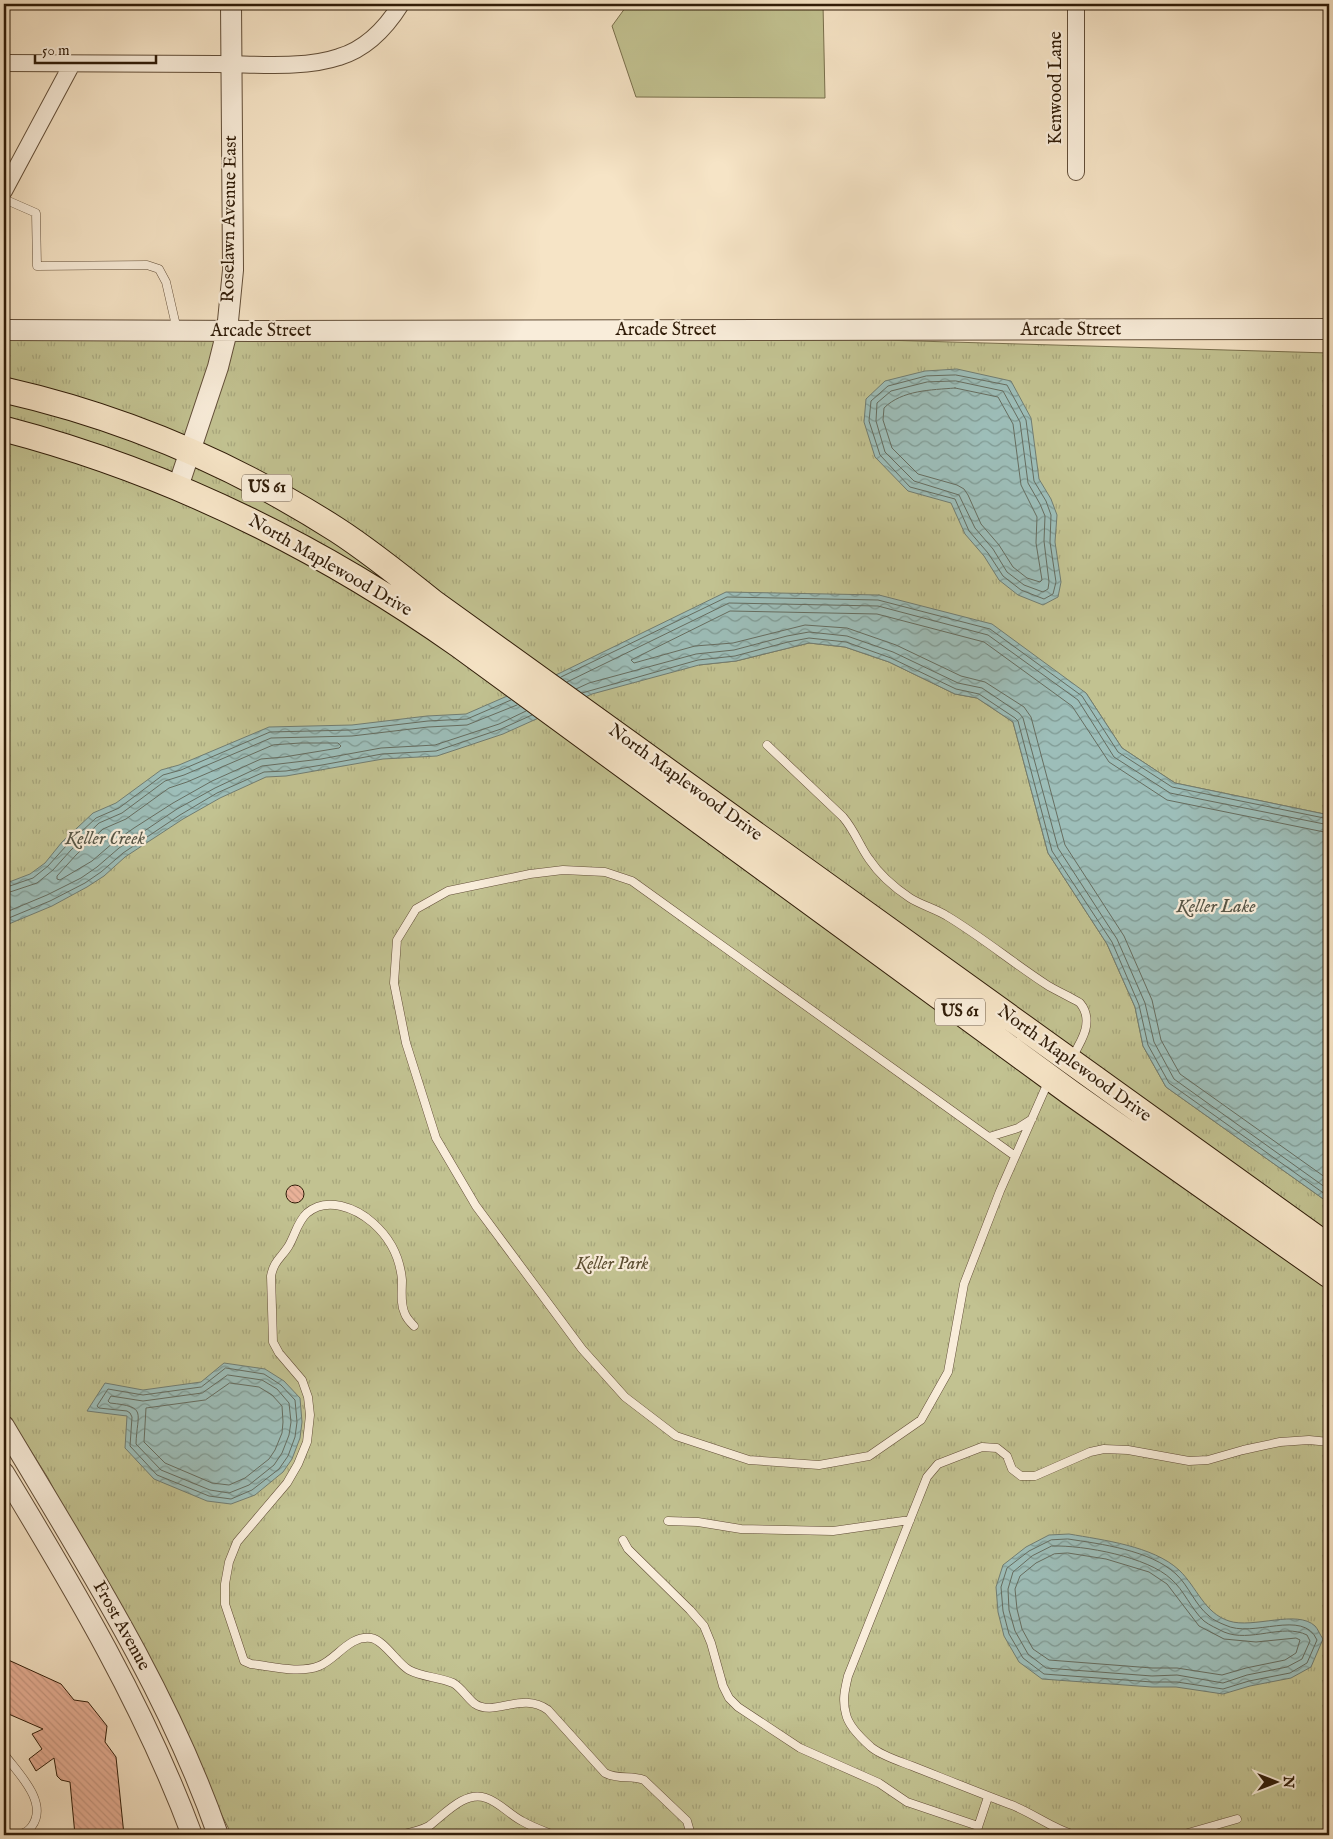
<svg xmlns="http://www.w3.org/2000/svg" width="1333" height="1839" font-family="'IM FELL English',serif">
<defs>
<pattern id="park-tufts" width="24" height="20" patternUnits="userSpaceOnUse" patternTransform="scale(1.25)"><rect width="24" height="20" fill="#c2c291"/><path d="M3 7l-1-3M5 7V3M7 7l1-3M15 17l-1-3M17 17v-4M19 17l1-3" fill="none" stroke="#a7a67c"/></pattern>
<pattern id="water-waves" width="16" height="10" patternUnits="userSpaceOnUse" patternTransform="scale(1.25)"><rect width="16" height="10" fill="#9dbeb9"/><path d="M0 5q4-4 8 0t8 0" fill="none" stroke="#809a94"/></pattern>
<pattern id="building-back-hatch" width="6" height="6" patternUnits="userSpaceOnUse" patternTransform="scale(1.25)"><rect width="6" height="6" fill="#e9b198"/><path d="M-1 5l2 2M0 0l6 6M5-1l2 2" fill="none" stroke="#c89882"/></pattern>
</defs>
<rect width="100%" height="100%" fill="#f6e4c6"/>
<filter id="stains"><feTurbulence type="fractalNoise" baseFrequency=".004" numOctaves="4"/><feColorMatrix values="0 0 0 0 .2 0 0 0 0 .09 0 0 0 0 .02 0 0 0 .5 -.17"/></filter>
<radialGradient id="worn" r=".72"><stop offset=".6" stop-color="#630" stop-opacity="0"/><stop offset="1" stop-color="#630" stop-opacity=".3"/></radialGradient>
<!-- green -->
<path fill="#c2c291" stroke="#796f4c" d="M 628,4 L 823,4 L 825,98 L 636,97 L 612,26 Z"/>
<!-- park -->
<path fill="url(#park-tufts)" stroke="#796f4c" d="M 4,340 L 882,340 L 1329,353 L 1329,815 L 1175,783 L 1122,748 L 1086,693 L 879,595 L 699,665 L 736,661 L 809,643 L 845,647 L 889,662 L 955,694 L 977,698 L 1013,722 L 1048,853 L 1107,944 L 1135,1007 L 1143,1046 L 1166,1087 L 1329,1203 L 1329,1835 L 232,1835 L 48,1478 L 4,1408 Z"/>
<!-- water -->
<path fill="url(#water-waves)" stroke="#717d72" d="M 957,369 L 1011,381 L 1031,418 L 1039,479 L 1051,499 L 1057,515 L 1055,542 L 1061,582 L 1058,597 L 1043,605 L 1018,595 L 999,580 L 984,556 L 965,534 L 951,503 L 908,491 L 875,457 L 864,422 L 866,399 L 885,381 L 925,371 Z
M 726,592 L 879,595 L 992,624 L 1086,693 L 1122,748 L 1175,783 L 1329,815 L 1329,1203 L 1166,1087 L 1143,1046 L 1135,1007 L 1107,944 L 1048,853 L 1013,722 L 977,698 L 955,694 L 889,662 L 845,647 L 809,643 L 736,661 L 699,665 L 592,694 L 503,734 L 437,756 L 383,759 L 286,776 L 266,777 L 220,798 L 183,819 L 125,857 L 104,876 L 87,887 L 52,906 L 4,926 L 4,884 L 30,874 L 45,863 L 62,842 L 93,813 L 116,803 L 161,770 L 179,765 L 269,727 L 352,725 L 427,716 L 466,714 L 560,673 Z
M 224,1363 L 265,1369 L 284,1381 L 300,1398 L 302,1422 L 300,1438 L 292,1459 L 283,1472 L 255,1495 L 231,1504 L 207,1501 L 154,1479 L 125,1448 L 127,1416 L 87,1411 L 105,1383 L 143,1390 L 201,1382 Z
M 1069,1534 C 1103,1540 1153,1546 1179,1570 C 1197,1587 1204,1613 1229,1621 C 1253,1629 1297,1609 1315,1626 C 1318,1629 1320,1635 1323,1639 L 1311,1667 L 1291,1678 L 1250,1686 L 1223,1694 L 1176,1687 L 1152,1687 L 1042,1679 L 1019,1662 L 1004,1636 L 998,1612 L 996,1587 L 1003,1565 L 1026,1547 L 1049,1535 Z"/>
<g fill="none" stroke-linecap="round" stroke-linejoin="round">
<!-- shore -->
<path stroke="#666d60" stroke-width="1" d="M 956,375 L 1007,385 L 1026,420 L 1034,481 L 1046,501 L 1051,515 L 1050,542 L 1056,582 L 1053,594 L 1044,599 L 1021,590 L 1003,576 L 988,553 L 969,531 L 955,499 L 910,487 L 880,455 L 869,421 L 871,401 L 888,386 L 926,376 Z
M 956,381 L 1003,391 L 1020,422 L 1028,483 L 1040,504 L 1045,516 L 1044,541 L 1049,582 L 1048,589 L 1043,592 L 1024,585 L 1007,572 L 993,549 L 975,528 L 959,495 L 914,481 L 885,452 L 876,421 L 877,403 L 891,391 L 927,382 Z
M 955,388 L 998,397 L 1013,424 L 1021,485 L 1037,517 L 1036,543 L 1042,580 L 1040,582 L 1027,578 L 1013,567 L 999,545 L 981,524 L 968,495 L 964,489 L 957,485 L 918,474 L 892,448 L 883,420 L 884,408 C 902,390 931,390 955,388 Z
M 561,677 L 727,597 L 878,600 L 990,629 L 1082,696 L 1118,752 L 1172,787 L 1329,819
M 567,682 L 729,603 L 878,606 L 988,635 L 1078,700 L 1114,757 L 1170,793 L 1329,825
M 576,689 L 589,683 L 696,654 L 734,650 L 787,636 L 809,632 L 847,636 L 893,652 L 958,683 L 982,688 L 1019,713 L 1023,718 L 1058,848 L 1117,939 L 1145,1003 L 1154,1042 L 1174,1079 L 1329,1190
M 582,693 L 698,660 L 735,656 L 788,642 L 809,638 L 846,642 L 891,658 L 956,689 L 979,694 L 1015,718 L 1018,721 L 1052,851 L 1112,942 L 1139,1005 L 1148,1045 L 1169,1083 L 1329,1197
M 301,743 L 338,743 L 341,746 L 339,748 L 284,757 L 261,759 L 212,781 L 173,803 L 134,828 L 114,842 L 92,861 L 60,880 L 57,879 L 57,876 L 76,855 L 103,829 L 126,819 L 169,788 L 187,782 L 273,745 Z
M 1329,833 L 1167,800 L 1109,762 L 1072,706 L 984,642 L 877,614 L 730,611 L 631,660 L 634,663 L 695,646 L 733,643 L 805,625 L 847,628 L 896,645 L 961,676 L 985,682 L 1024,707 L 1031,717 L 1065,845 L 1124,936 L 1152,1000 L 1161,1040 L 1180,1074 L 1329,1180
M 4,888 L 33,878 L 48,866 L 66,846 L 96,818 L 119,808 L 163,775 L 181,770 L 270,732 L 352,730 L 428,721 L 467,719 L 511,700
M 4,894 L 37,883 L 53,870 L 71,850 L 99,823 L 122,813 L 165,781 L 184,775 L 271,738 L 352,736 L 428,727 L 467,725 L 517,705
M 4,913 L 47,895 L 81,878 L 97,867 L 119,848 L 177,809 L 215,788 L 262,766 L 321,759 L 381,748 L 435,745 L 499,724 L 526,711
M 4,920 L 50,901 L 85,883 L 101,872 L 123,853 L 180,815 L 217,793 L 264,772 L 286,771 L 322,765 L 382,754 L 436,751 L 501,729 L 532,715
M 226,1368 L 264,1374 L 281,1385 L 295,1400 L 297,1422 L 295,1437 L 288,1456 L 279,1469 L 252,1490 L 231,1499 L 209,1496 L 157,1475 L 130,1446 L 132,1417 L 130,1413 L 127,1411 L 99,1408 L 97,1406 L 108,1389 L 143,1395 L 201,1387 Z
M 228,1375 L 262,1380 L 277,1389 L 289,1403 L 291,1422 L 289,1435 L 282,1453 L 274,1465 L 249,1485 L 229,1493 L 210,1490 L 161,1470 L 136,1444 C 137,1412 148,1407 110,1403 L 108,1401 L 111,1396 L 143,1401 L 202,1393 Z
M 230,1383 L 259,1387 L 272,1395 L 282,1406 L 283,1422 L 282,1433 L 275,1450 L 269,1459 L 245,1478 L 229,1485 L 212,1483 L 165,1463 L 144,1442 L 146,1408 L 205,1400 Z
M 1068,1539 C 1101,1544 1150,1550 1176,1574 C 1189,1586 1195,1605 1209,1616 C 1213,1620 1220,1623 1225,1625 C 1253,1639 1303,1608 1317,1640 L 1307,1663 L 1290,1673 L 1249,1681 L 1223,1689 L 1177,1682 L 1152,1682 L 1044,1674 L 1023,1658 L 1009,1634 L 1003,1611 L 1001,1587 L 1007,1568 L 1029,1551 L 1051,1540 Z
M 1052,1546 C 1084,1545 1148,1557 1171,1579 C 1184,1590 1191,1609 1204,1621 C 1209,1625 1218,1629 1224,1632 C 1250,1643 1283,1623 1307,1635 L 1310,1641 L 1302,1659 L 1287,1667 L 1247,1675 L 1223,1683 L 1177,1675 L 1152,1676 L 1046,1668 L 1028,1654 L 1015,1631 L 1009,1610 L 1008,1589 L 1013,1572 L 1032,1556 Z
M 1068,1553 L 1106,1559 L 1149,1572 L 1167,1584 L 1199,1626 L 1224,1639 L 1256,1642 L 1296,1638 L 1300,1640 L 1296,1653 L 1285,1660 L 1246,1668 L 1222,1675 L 1177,1668 L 1152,1668 L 1049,1660 L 1033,1649 L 1022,1629 L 1017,1609 L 1015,1589 L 1020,1576 L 1036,1563 L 1054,1554 Z"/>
</g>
<!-- building -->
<path fill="url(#building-back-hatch)" stroke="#301c08" d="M286 1194a9 9 0 1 1 18 0a9 9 0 1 1-18 0Z
M 4,1658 L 61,1684 L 74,1700 L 88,1702 L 107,1726 L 105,1742 L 116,1757 L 124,1835 L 75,1835 L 70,1782 L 61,1780 L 57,1776 L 54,1758 L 36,1771 L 29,1759 L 42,1749 L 32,1734 L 43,1729 L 4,1712 Z"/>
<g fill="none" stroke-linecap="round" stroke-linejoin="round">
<!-- service casing -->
<g stroke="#624e38" stroke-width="9">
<path id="service" d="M 4,199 L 36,213 L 37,266 L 147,265 L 159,269 L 166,282 L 177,330
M 767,745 L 843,817 C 855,831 859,845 869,859 C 879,874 895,888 910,898 C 921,905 936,909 947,916 C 982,937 1013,963 1047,985 C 1053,989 1078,1001 1080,1003 C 1095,1021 1081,1042 1071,1059
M 989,1137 L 1018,1128 L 1032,1119
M 1015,1156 L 632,881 L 605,872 L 563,870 L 530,874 L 448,891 L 416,909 L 397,940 L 394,983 L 406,1043 L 436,1138 L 476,1206 L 582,1349 L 625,1397 L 676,1436 L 749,1460 L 819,1465 L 869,1456 L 921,1420 L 948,1372 L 964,1284 L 1000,1191 L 1049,1080
M 414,1326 C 411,1323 407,1319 405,1314 C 400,1304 402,1291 402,1280 C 400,1258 390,1238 373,1223 C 356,1208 327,1196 307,1213 C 297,1222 295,1236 288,1247 C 280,1259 274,1261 271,1276 L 273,1342 L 279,1353 L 302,1380 L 308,1397 L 310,1415 L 307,1442 L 298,1464 L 287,1483 L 237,1542 L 229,1562 L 225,1584 L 225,1604 L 244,1661 L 251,1664 C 271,1666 299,1674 319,1666 C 337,1659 349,1635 371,1638 C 384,1640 397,1663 409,1670 C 422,1677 439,1677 453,1683 C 462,1688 467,1698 475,1704 C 495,1717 522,1691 548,1710 L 605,1773 C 618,1780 631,1775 644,1780 L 687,1821 L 691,1835
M 668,1521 L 698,1522 L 741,1529 L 833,1531 L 910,1520
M 623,1540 L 628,1549 L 690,1610 L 704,1626 L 711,1643 L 723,1686 L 729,1698 L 738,1707 L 800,1748 L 879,1783 L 907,1802 L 978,1826
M 4,1754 C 17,1772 49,1802 32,1826 C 25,1836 14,1835 4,1834
M 399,1835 C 409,1833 420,1831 429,1826 C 444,1815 465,1790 486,1798 C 499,1802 510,1815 522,1821 C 532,1827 544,1831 554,1835
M 977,1835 L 976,1833 L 988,1797
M 1075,1835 C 1052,1829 1032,1812 1009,1804 C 977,1792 945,1779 912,1766 C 899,1761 882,1756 871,1747 C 862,1739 848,1725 846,1714 C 842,1700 845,1689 848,1676 L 927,1477 L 938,1464 L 982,1447 L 997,1448 L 1007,1456 L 1012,1469 L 1021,1476 L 1035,1476 L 1090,1452 L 1104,1449 L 1128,1450 L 1189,1461 L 1208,1460 L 1243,1450 L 1280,1442 L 1309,1440 L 1329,1442
M 1181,1835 L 1237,1819"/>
</g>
<!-- minor casing -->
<g stroke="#624e38" stroke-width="18">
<path id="minor" d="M 1076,4 L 1076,172
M 4,63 C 75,64 146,64 217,64 C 255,64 304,69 339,57 C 366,49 386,28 401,4
M 4,191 L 72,64"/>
</g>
<!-- tertiary casing -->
<g stroke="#624e38" stroke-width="22">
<path id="tertiary" d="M 4,330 L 272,331 L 1329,329
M 178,487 L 218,367 L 227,331 L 233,270 L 231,4
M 4,1426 C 83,1559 167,1689 218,1835
M 4,1473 C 75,1590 144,1706 192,1835"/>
</g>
<!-- primary casing -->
<g stroke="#301c08" stroke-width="27">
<path id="primary" d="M 4,390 C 123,417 234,464 337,530 C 371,552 403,578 434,603 L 1329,1247
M 4,429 C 169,472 320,547 459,645 L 1071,1093 L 1329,1275"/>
</g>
<!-- service -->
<use href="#service" stroke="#f9edda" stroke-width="8"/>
<!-- minor -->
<use href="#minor" stroke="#f9edda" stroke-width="16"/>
<!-- tertiary -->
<use href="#tertiary" stroke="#f9edda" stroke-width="20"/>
<!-- primary -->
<use href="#primary" stroke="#f6e4c6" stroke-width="25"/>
</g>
<g text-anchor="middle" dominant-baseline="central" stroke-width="4.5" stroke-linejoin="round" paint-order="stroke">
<!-- shield labels -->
<g fill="#f9edda" stroke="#6c5b47" stroke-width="1">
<rect x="242" y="474.5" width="50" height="27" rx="4"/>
<rect x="935" y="998.5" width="50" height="27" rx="4"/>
</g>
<g font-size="16" font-weight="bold" fill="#301c08">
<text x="267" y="488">US 61</text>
<text x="960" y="1012">US 61</text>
</g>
<!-- street labels -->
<g font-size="18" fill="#301c08" stroke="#f9edda">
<text transform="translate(1056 88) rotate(-90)">Kenwood Lane</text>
<text transform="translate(230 219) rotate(-89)">Roselawn Avenue East</text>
<text x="666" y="330">Arcade Street</text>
<text x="1071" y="330">Arcade Street</text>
<text x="261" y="331">Arcade Street</text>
<text transform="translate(330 566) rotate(30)">North Maplewood Drive</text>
<text transform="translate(685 783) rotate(36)">North Maplewood Drive</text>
<text transform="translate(1074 1064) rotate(36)">North Maplewood Drive</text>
<text transform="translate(121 1626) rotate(61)">Frost Avenue</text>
</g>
<!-- park labels -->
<g font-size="18" font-style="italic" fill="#5c4e31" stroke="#f9edda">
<text x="612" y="1264">Keller Park</text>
</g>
<!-- water labels -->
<g font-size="19" font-style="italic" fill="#565546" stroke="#f9edda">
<text x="105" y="839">Keller Creek</text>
<text x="1216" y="907">Keller Lake</text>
</g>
</g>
<!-- margin -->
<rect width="1333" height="1839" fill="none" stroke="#f6e4c6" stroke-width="20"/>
<rect x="5" y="5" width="1323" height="1829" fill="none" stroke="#301c08" stroke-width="2.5"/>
<rect x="10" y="10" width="1313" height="1819" fill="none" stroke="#301c08"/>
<!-- north arrow -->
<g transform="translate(1276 1782) rotate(90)" stroke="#f9edda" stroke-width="4" paint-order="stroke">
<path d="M0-4L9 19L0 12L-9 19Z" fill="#301c08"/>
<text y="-8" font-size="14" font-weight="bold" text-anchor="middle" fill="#301c08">N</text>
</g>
<!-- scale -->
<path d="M35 55v8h121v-8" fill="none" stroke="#301c08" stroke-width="2.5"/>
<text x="42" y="55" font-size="15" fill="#301c08" stroke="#f9edda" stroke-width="4" paint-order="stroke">50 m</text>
<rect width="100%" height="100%" filter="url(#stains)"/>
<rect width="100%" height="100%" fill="url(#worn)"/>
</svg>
